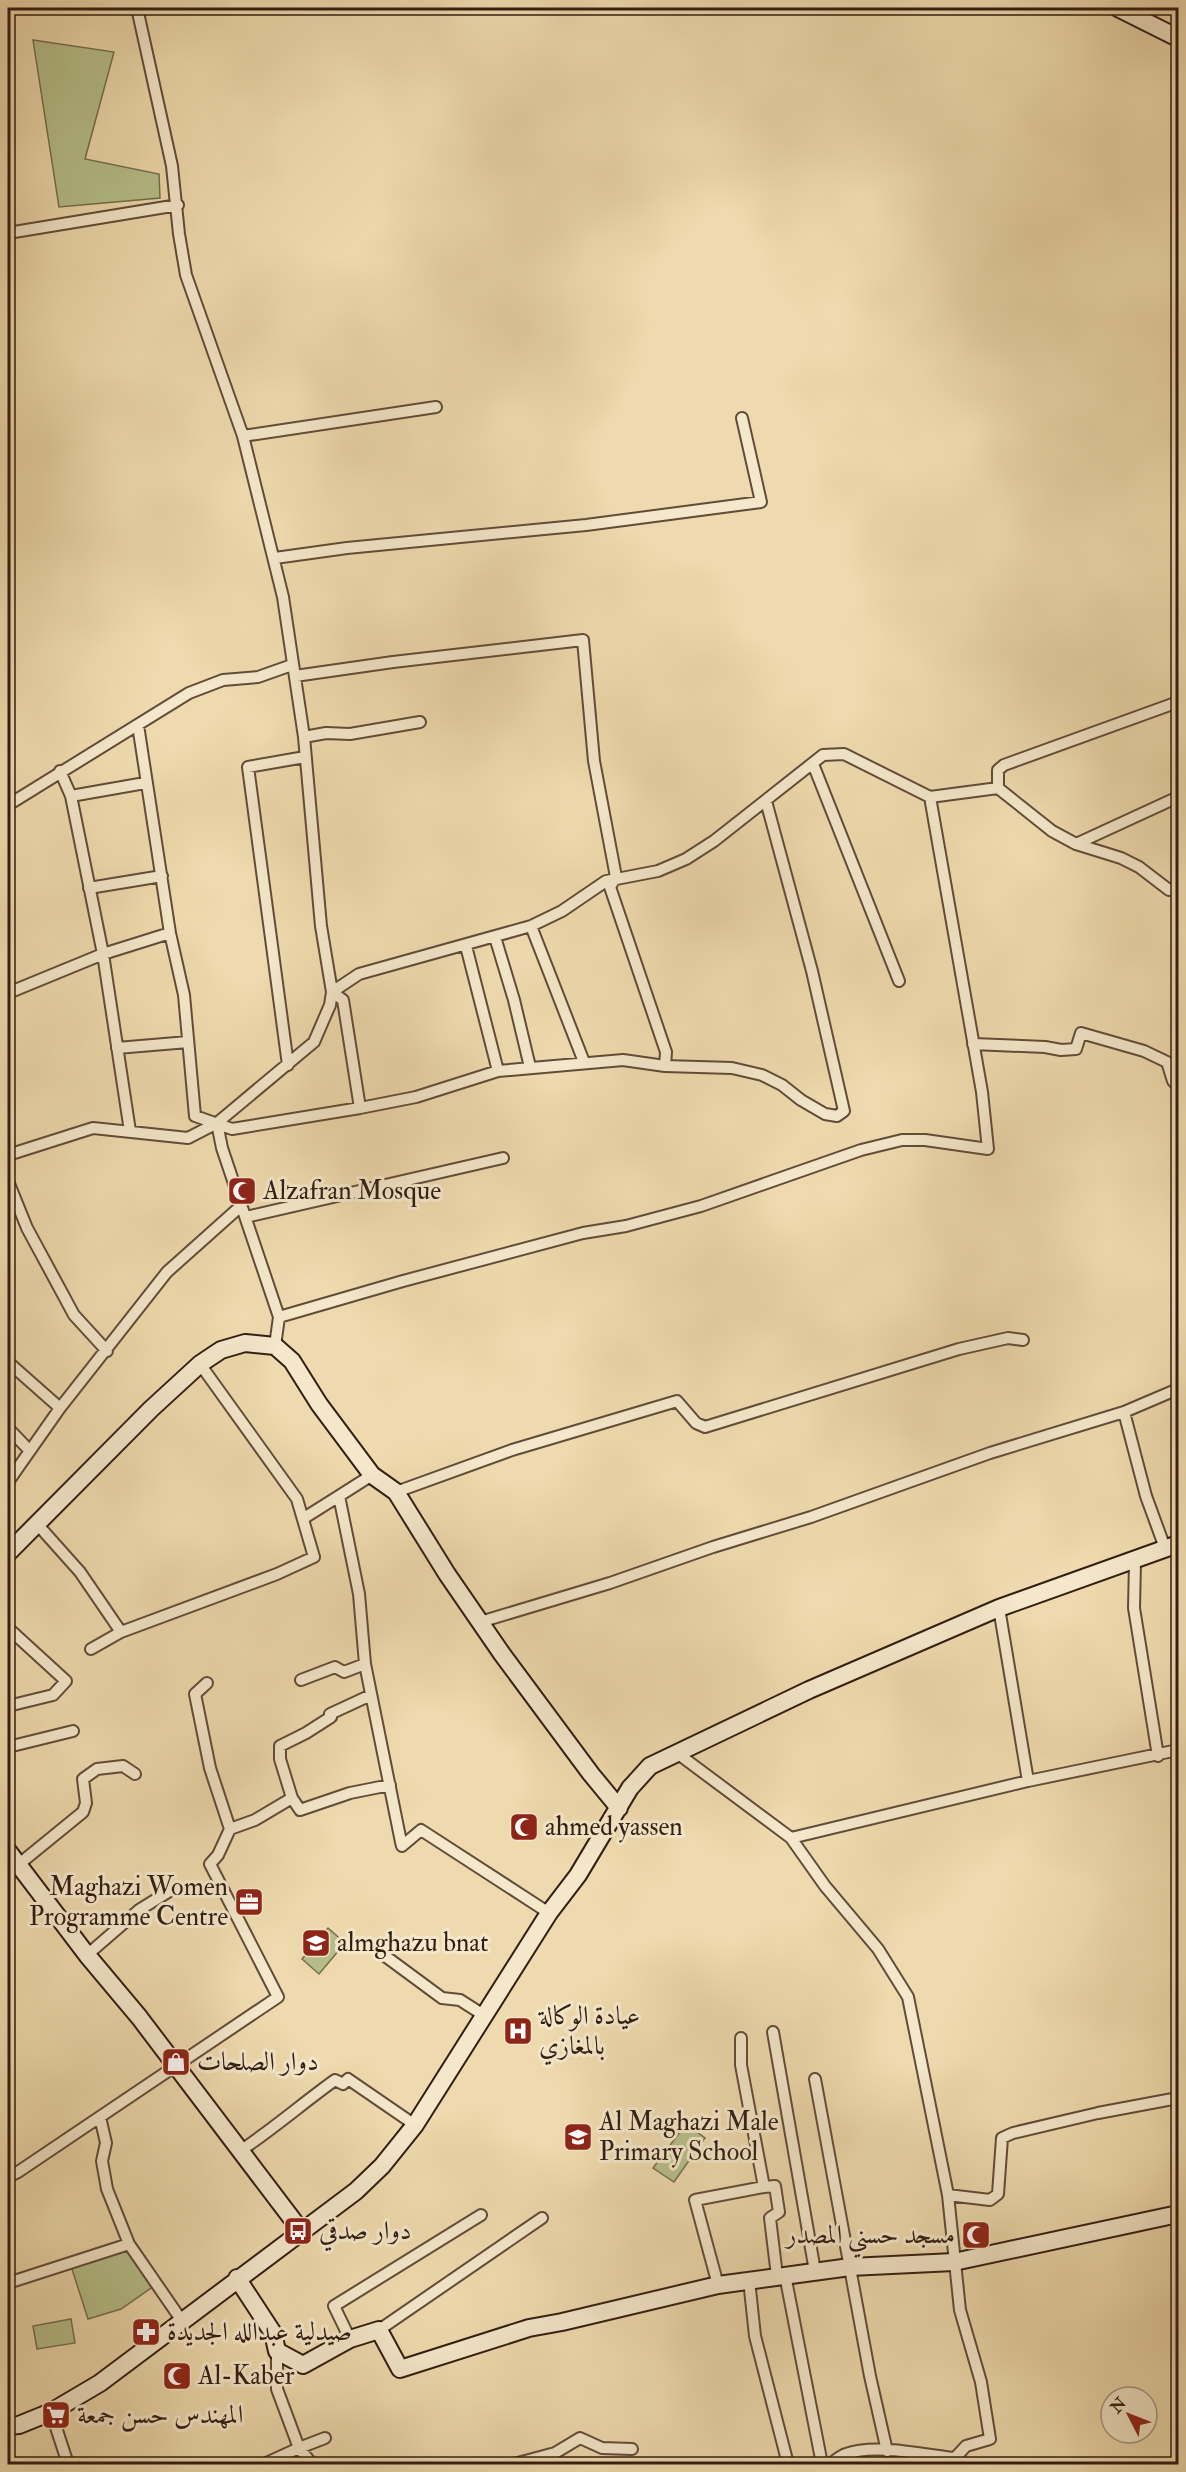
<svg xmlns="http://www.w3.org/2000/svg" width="1186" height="2472" font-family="'IM FELL Double Pica',Amiri,serif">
<rect width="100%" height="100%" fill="#eedaae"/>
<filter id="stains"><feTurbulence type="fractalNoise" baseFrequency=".00333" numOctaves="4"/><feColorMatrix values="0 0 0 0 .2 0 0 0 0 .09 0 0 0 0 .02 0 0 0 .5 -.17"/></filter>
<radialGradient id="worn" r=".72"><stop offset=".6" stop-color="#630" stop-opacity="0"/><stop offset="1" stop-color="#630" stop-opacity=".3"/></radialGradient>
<!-- green -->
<path fill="#b6c08c" stroke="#746e4f" stroke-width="1.5" d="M 33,40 L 114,52 L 85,159 L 159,174 L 160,198 L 59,207 Z
M 328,1928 L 345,1943 L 319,1974 L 302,1959 Z
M 686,2124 L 705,2138 L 674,2182 L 653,2168 Z
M 129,2246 L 154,2286 L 121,2309 L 88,2319 L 71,2266 Z
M 71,2319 L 75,2343 L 37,2349 L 33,2326 Z"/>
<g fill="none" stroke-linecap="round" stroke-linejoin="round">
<!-- street casing -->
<g stroke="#614c39" stroke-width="14">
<path id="street" d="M 137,8 L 172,166 L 179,234 L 186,275 L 243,436 L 283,597 L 304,737 L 321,926 L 332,992 L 330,1005 L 314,1042 L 217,1123 L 222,1148 L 279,1317 L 275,1346
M 8,233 L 178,205
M 243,436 L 436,407
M 275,558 L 347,548 L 586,525 L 761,502 L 742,418
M 295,676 L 393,662 L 583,640 L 594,761 L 616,877 L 610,887 L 666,1052 L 665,1066
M 138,725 L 170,933 L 184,995 L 195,1116 L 232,1129 L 360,1108 L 416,1097 L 498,1071 L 623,1060 L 665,1066 L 732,1068 L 762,1075 L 782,1085 L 801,1100 L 825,1114 L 837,1116 L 844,1111 L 812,971 L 766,801
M 304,737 L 326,733 L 350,734 L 420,722
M 813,764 L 899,981
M 60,771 L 71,796 L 103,954 L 130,1131
M 998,788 L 998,770 L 1004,765 L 1178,702
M 71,796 L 145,783
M 8,805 L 189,693 L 223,680 L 258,677 L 292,665
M 1076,844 L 1178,797
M 89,888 L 162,876
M 531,926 L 584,1062
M 495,937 L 514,1000 L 530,1067
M 466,946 L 498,1071
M 8,993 L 103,954 L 170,933
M 973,1044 L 1045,1047 L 1061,1050 L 1076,1049 L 1081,1033 L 1144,1051 L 1167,1062 L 1173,1081 L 1178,1086
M 117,1048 L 188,1042
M 288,1065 L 248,767 L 305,757
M 360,1108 L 343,1000 L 332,992 L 359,974 L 531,926 L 562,911 L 606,881 L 658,871 L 686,859 L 714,841 L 823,755 L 844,754 L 930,797 L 998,788 L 1052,831 L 1076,844 L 1121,858 L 1139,867 L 1169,890 L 1178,887
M 8,1155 L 93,1128 L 188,1138 L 217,1123
M 8,1181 L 27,1228 L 74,1315 L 107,1351
M 246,1217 L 503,1158
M 279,1317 L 403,1281 L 583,1233 L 626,1226 L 701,1206 L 861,1150 L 902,1140 L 925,1140 L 988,1149 L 982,1092 L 930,797
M 8,1362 L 60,1408
M 1124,1412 L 1146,1496 L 1165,1548
M 8,1428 L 29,1450
M 1178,1448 L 1178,1449
M 372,1475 L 339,1496 L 359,1594 L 365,1664 L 401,1842 L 402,1846 L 421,1830 L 549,1913
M 8,1482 L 60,1408 L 167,1272 L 242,1205
M 396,1492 L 512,1450 L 677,1401 L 696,1423 L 705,1427 L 959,1349 L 1008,1338 L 1023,1340
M 304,1518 L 339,1496
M 38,1525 L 80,1572 L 121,1632
M 1135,1562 L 1134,1608 L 1158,1756
M 999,1608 L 1028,1781
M 480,1622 L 610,1583 L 713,1547 L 811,1517 L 990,1453 L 1124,1412 L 1178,1389
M 8,1628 L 66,1681 L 53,1695 L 8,1706
M 91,1649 L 121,1632 L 277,1574 L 314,1557 L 297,1499 L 200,1364
M 301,1680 L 335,1667 L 344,1672 L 365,1664
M 8,1747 L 73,1731
M 677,1753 L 791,1838 L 825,1886 L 878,1949 L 908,1997 L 948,2195 L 960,2310 L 981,2382 L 990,2439 L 966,2446 L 955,2458 C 925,2455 875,2443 846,2454 C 840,2456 835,2461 830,2464
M 292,1798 L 280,1759 L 280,1746 L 306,1733 L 331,1717 L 330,1714 L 371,1695
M 230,1829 L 255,1820 L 292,1798 L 300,1810 L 350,1793 L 390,1785
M 791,1838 L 1028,1781 L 1178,1750
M 18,1865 L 83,1812 L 86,1803 L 83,1779 L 97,1769 L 123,1766 L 135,1774
M 381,1953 L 442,1998 L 460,2000 L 485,2016
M 87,1955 L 139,1910 L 168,1892
M 773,2032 L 815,2271
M 741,2038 L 741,2065 L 764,2187 L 775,2186 L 779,2212 L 770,2218 L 777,2276
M 815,2079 L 870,2376 L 887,2451
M 100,2117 L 106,2143 L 102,2161 L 107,2189 L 129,2244 L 182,2321
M 240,2151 C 273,2129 303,2103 335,2080 L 343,2084 L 348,2079 L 415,2125
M 8,2177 L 18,2172 L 278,1997 L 210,1864 L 218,1855 L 230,1829 L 210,1768 L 195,1694 L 207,1683
M 948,2195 L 990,2200 L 998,2194 L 1002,2138 L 1013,2133 L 1098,2113 L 1178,2098
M 785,2275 L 822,2464
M 749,2280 L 755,2336 L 788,2464
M 8,2283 L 129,2244
M 718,2285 L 695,2200 L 764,2187
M 379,2330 L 542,2218
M 350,2339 L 334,2306 L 481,2215
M 51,2412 L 68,2464
M 264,2464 L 299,2448 L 277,2389 L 277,2351
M 312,2464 L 299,2448 L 325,2438
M 514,2464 L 555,2453 L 580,2438 L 602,2448 L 632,2449"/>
</g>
<!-- secondary casing -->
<g stroke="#321d12" stroke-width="20">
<path id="secondary" d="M 1118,8 L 1178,38
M 8,1553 L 151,1409 L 200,1364 L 221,1350 L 245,1343 L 275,1346 L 292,1361 L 319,1404 L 372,1475 L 396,1492 L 447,1574 L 502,1654 L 591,1774 L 619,1808
M 8,1851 L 87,1955 L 139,2017 L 302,2232
M 237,2278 L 273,2333 L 277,2351 L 303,2365 L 350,2339 L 379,2330 L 400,2369 L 529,2328 L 562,2322 L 718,2285 L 850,2267 L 954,2262 L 1178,2214
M 8,2426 L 19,2425 L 51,2412 L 100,2383 L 356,2191 L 382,2166 L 415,2125 L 549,1913 L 578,1875 L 630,1788 L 650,1766 L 809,1690 L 999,1608 L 1178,1544"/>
</g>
<!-- street -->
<use href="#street" stroke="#f4e7ca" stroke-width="10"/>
<!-- secondary -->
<use href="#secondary" stroke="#f4e7ca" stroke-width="16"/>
</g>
<!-- icons -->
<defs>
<g id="mosque-square" transform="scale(1.5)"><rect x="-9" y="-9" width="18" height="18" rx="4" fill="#8f2418" stroke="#f4e7ca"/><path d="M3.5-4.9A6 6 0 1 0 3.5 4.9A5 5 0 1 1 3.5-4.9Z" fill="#fff"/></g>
<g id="office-square" transform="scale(1.5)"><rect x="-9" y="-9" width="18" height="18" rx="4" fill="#8f2418" stroke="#f4e7ca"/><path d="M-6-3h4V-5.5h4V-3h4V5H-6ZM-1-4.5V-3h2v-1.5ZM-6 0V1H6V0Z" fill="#fff"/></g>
<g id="school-square" transform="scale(1.5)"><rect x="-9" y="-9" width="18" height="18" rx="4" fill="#8f2418" stroke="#f4e7ca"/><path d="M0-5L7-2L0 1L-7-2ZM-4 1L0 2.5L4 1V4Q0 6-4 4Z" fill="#fff"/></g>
<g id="hospital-square" transform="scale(1.5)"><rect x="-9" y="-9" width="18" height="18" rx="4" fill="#8f2418" stroke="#f4e7ca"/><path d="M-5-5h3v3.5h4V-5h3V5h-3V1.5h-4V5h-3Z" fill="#fff"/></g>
<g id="shop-square" transform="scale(1.5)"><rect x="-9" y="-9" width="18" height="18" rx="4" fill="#8f2418" stroke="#f4e7ca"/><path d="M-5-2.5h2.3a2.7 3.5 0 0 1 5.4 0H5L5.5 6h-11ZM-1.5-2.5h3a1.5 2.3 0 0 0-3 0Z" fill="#fff"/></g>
<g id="bus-square" transform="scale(1.5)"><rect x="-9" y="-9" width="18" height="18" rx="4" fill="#8f2418" stroke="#f4e7ca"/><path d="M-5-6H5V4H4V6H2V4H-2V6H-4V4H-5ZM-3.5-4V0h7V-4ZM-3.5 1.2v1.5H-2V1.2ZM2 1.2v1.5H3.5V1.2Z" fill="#fff"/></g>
<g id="pharmacy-square" transform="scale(1.5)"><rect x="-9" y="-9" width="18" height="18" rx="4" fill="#8f2418" stroke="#f4e7ca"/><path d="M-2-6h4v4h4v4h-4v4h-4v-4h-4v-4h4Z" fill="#fff"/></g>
<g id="supermarket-square" transform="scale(1.5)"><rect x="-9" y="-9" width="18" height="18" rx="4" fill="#8f2418" stroke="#f4e7ca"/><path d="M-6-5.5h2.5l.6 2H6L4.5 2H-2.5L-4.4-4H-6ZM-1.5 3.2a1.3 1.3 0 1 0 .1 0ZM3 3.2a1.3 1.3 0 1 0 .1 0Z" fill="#fff"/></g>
</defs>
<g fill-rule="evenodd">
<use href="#mosque-square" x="242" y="1191"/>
<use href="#mosque-square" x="524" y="1827"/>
<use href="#office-square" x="249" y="1902"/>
<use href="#school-square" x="316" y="1943"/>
<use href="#hospital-square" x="518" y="2031"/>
<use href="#shop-square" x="176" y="2062"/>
<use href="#school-square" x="578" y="2137"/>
<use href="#bus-square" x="298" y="2231"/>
<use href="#mosque-square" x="976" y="2235"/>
<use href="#pharmacy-square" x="146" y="2332"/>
<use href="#mosque-square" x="177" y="2376"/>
<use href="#supermarket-square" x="56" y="2415"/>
</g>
<g text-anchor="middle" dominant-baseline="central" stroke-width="6" stroke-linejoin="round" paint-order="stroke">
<!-- poi labels -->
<g font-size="26" fill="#321d12" stroke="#f4e7ca" text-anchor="start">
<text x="263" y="1191">Alzafran Mosque</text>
<text x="545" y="1827">ahmed yassen</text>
<text x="228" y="1887" text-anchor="end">Maghazi Women<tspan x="228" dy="30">Programme Centre</tspan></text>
<text x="337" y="1943">almghazu bnat</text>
<text x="539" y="2016">عيادة الوكالة<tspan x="539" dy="30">بالمغازي</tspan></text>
<text x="197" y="2062">دوار الصلحات</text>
<text x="599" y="2122">Al Maghazi Male<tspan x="599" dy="30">Primary School</tspan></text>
<text x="319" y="2231">دوار صدقي</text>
<text x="955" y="2235" text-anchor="end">مسجد حسني المصدر</text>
<text x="167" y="2332">صيدلية عبدالله الجديدة</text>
<text x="198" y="2376">Al-Kaber</text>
<text x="77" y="2415">المهندس حسن جمعة</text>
</g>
</g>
<!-- margin -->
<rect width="1186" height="2472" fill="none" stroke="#eedaae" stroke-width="30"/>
<rect x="9" y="9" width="1168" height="2454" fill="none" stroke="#321d12" stroke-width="3"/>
<rect x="15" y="15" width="1156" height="2442" fill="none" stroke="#321d12" stroke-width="1.5"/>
<!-- north arrow -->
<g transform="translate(1129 2415) rotate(312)"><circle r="28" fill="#f4e7ca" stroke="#a69680" stroke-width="1.5"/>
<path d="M0-4.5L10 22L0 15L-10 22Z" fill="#8f2418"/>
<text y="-9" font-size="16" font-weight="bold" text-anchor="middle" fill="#321d12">N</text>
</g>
<rect width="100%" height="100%" filter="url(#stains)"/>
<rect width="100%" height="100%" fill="url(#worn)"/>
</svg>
